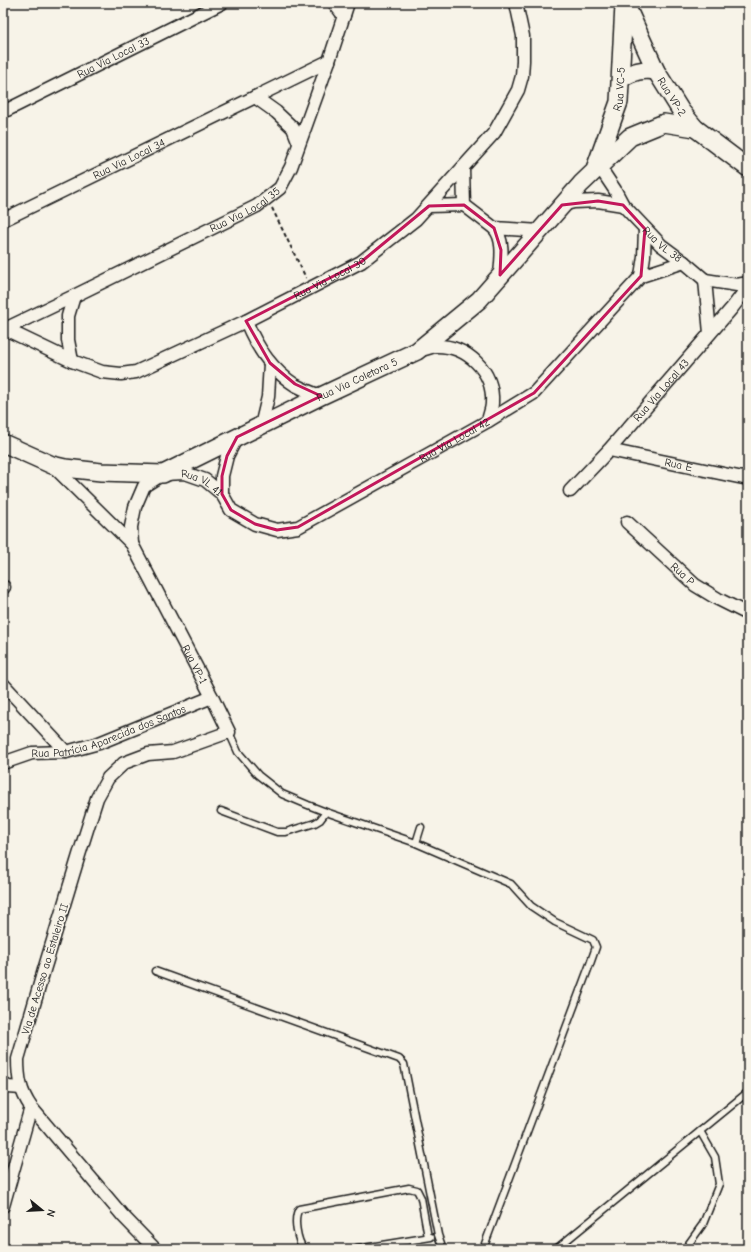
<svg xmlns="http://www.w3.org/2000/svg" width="751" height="1252" font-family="'Comic Neue',sans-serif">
<rect width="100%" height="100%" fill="#f7f3e8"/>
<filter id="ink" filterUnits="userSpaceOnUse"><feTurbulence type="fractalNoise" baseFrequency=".025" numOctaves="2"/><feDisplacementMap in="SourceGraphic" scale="8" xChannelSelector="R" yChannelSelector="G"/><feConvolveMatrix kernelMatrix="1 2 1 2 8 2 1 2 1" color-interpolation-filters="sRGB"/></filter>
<g filter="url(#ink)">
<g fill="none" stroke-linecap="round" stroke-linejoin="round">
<!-- lane casing -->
<g stroke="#1c1c1c" stroke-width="9">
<path id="lane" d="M 229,732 L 238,752 L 258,775 L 282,794 L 308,805 L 326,812 L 416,843 L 511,884 L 531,906 L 555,922 L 593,940 L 596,947 L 590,964 L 483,1249
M 221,811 L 277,832 L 286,832 L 315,823 L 320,820 L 326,812
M 416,843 L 421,827
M 155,971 L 399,1059 L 404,1064 L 438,1235 L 443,1249
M 304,1249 C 297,1241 293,1218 299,1209 L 409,1188 L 417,1190 L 421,1198 L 428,1237
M 357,1249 L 431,1237
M 556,1249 L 748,1092
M 685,1249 L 703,1224 L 719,1184 L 715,1157 L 700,1131"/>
</g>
<!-- street casing -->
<g stroke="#1c1c1c" stroke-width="15">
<g id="street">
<path d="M 334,3 L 344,16"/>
<path d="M 255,97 L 276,112 L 293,128 L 299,143"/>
<path id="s1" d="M 3,112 L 222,3"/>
<path id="s2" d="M 597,163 L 615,190 L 623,205 L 661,245 L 684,262 L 705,280"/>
<path d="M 463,168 L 464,205 L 494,228 L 540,231"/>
<path d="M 562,205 L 574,202 L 598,201 L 623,205"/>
<path d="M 429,206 L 464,205"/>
<path id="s3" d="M 3,220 L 329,61"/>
<path d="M 494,228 C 505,240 501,261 500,275"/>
<path d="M 641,276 L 644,256 L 645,229"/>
<path d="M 705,280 L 710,333"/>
<path d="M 705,280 L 737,285 L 748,283"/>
<path d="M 246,321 C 256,346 272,370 295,385 C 303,389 312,393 321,396"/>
<path id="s4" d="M 3,328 L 72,361 L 102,372 L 121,374 L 136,372 L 246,321 L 361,262 L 416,219 L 494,133 L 518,90 L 522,76 L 523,61 L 523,36 L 516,3"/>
<path id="s5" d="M 5,329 L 74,296 L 257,206 L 280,188 L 291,167 L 329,61 L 348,3"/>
<path d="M 420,350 C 425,349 431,347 435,346 C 467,345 494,371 492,403 C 492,409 489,415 488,421"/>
<path d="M 72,361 L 68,340 L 68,316 L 74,296"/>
<path d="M 261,426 L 268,397 L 270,363"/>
<path id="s6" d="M 609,450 L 748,479"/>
<path id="s7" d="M 52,465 L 132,544 L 212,697 L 229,732 L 173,752 L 148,754 L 124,763 L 108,778 L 97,798 L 79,855 L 44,970 L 18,1059 C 18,1078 20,1091 31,1107 L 123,1216 L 155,1249"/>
<path id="s8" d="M 570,491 L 609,450 L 732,308 L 748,287"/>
<path d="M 222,494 L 222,476 L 227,456 L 237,437"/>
<path id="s9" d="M 627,522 L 695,585 L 718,599 L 748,614"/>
<path id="s10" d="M 132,544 L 131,527 L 135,507 L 144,486 L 163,474 L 185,473 L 205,480 L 222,494 L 231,510 L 255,524 L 277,530 L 298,527 L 488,421 L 534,393 L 641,276 L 684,262"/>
<path d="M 3,588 L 4,587"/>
<path d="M 3,684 L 66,752"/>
<path id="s11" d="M 3,763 L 32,753 L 66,752 L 99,743 L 212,697"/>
<path d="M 3,1084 L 8,1087 L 21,1088"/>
<path d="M 3,1206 L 31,1107"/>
</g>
</g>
<!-- secondary casing -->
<g stroke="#1c1c1c" stroke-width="20">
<g id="secondary">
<path id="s12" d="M 625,3 L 656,71 L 681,111 L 695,128 L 748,168"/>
<path d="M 621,79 C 633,71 642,69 656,71"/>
<path id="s13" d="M 596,166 L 619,102 L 624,5"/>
<path id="s14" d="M 3,443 L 52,465 L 65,468 L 101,472 L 163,474 L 321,396 L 417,351 L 479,300 L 581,184 L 630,137 L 664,123 L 695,128"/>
</g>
</g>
<!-- path -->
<path stroke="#1c1c1c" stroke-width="2" stroke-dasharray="4 3" stroke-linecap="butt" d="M 272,208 L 306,278"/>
<!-- lane -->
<use href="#lane" stroke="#f7f3e8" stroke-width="6"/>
<!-- street -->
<use href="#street" stroke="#f7f3e8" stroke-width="12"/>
<!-- secondary -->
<use href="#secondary" stroke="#f7f3e8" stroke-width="17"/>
</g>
</g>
<!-- marked area -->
<path fill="none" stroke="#c2185b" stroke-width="3" stroke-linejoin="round" d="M 598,201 L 623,205 L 645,229 L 641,276 L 534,393 L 298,527 L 277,530 L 255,524 L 231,510 L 222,494 L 222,476 L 227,456 L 237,437 L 321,396 L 295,384 L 270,363 L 246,321 L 361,262 L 429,206 L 464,205 L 494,228 L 501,250 L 500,275 L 562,205 Z"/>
<g text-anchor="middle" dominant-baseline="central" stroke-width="3.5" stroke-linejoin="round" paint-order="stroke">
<!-- street labels -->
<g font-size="11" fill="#1c1c1c" stroke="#f7f3e8">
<text stroke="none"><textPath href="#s1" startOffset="123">Rua Via Local 33</textPath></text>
<text stroke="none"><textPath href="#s13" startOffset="81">Rua VC-5</textPath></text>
<text stroke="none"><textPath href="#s12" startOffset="105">Rua VP-2</textPath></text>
<text stroke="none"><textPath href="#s3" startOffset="140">Rua Via Local 34</textPath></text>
<text stroke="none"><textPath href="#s5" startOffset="268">Rua Via Local 35</textPath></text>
<text stroke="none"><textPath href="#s2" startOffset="105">Rua VL 38</textPath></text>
<text stroke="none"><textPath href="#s4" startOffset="358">Rua Via Local 30</textPath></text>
<text stroke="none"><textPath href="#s14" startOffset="381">Rua Via Coletora 5</textPath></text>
<text stroke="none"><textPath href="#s8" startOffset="136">Rua Via Local 43</textPath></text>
<text stroke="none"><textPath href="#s10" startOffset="417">Rua Via Local 42</textPath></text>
<text stroke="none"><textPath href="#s6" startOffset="71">Rua E</textPath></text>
<text stroke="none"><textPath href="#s10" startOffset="124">Rua VL 41</textPath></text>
<text stroke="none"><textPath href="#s9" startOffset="76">Rua P</textPath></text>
<text stroke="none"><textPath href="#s7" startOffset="248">Rua VP-1</textPath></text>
<text stroke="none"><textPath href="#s11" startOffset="111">Rua Patrícia Aparecida dos Santos</textPath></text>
<text transform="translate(45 969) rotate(-73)">Via de Acesso ao Estaleiro II</text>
</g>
</g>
<!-- margin -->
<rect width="751" height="1252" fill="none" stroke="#f7f3e8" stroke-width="16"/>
<rect x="8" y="8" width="735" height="1236" fill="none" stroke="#1c1c1c" stroke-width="1.5" filter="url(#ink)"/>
<!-- north arrow -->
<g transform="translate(42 1210) rotate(108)" stroke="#f7f3e8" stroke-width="3" paint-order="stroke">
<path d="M0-3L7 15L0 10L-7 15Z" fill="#1c1c1c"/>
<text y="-6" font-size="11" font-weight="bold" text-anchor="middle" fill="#1c1c1c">N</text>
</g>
</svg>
